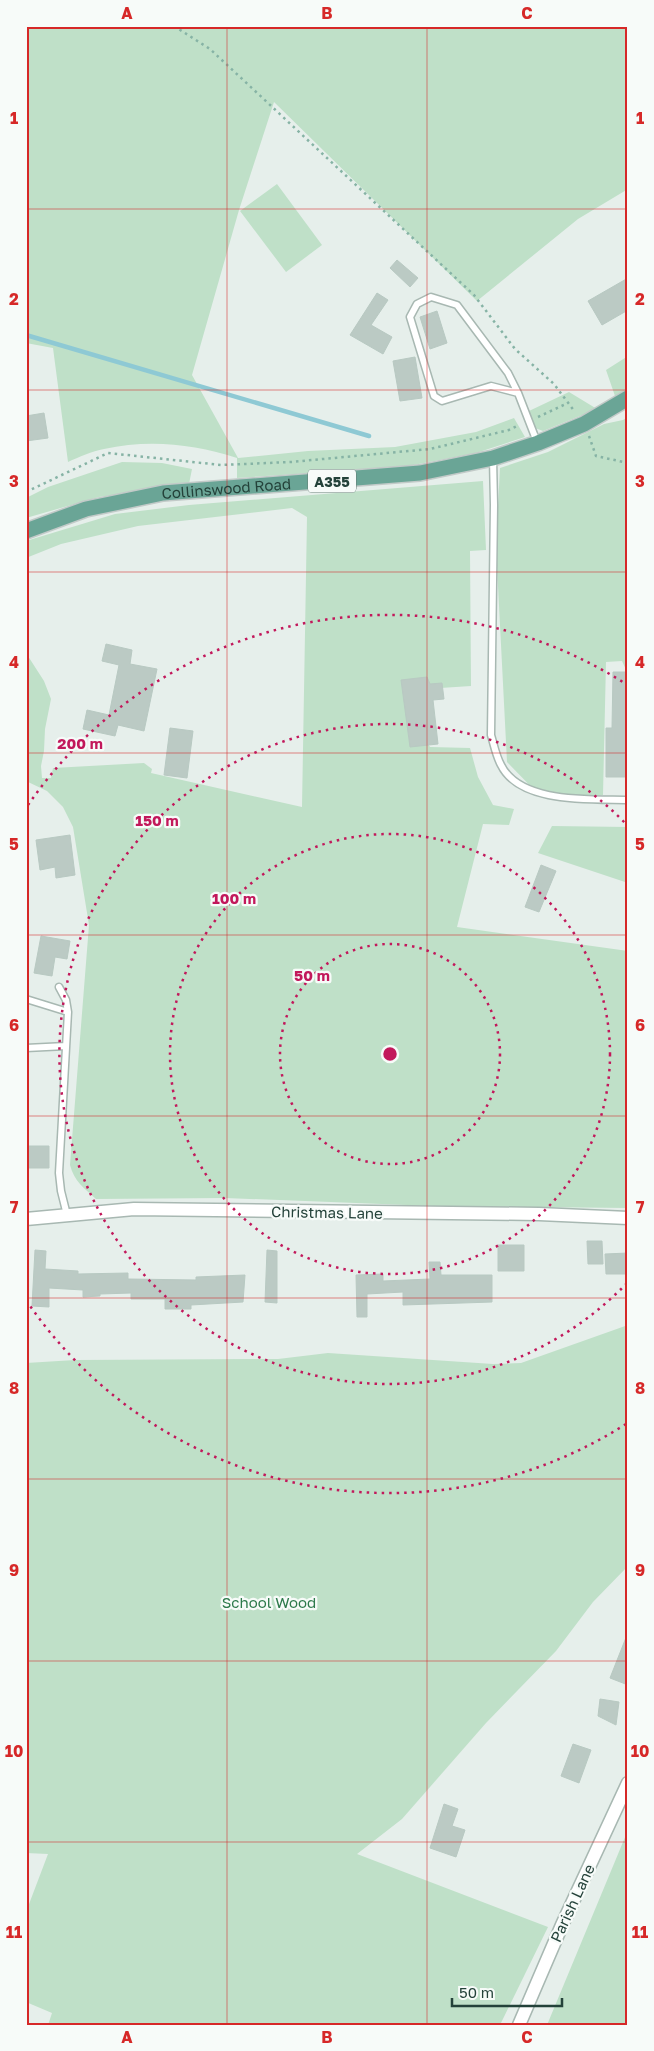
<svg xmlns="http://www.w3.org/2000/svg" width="654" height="2051" font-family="'Golos Text',sans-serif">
<rect width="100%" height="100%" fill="#e6efeb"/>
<!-- green -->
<path fill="#bfe0c8" d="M 26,26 L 628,26 L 628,189 L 578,219 L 477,301 L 274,102 L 239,210 L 192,375 L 238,458 L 308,451 L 395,447 L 476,432 L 514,418 L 525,437 L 476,453 L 403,467 L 237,478 L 237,458 C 194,444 149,439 104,449 C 92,451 79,457 68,462 L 53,348 L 26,343 Z
M 277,184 L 322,245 L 286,272 L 240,211 Z
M 628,356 L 628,389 L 615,396 L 606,370 Z
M 569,392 L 597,409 L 543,431 L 535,428 L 529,411 Z
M 628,417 L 628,674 L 622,661 L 606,662 L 603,795 L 542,798 L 507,762 L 496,547 L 500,468 L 548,452 L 604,424 L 623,420 Z
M 122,462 L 162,463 L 192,469 L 189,484 L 99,497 L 26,518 L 26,498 L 48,487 Z
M 483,481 L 486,550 L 470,551 L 471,686 L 425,689 L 405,680 L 409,740 L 426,740 L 430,747 L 470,748 L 478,777 L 493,805 L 514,809 L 509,825 L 483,824 L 457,927 L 628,951 L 628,1208 L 433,1206 L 225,1198 L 96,1199 C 84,1188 74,1181 70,1165 L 89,925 L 73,827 L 63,807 L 47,791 L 26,781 L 26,653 L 44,681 L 51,699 L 45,729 L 44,751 L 41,766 L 42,778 L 51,778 L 53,768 L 144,763 L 152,769 L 151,773 L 302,807 L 307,517 L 292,508 L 138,526 L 61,544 L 26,558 L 26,541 L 115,514 L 189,505 Z
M 552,826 L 628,827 L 628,883 L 538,853 Z
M 628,1325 L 628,1566 L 593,1602 L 556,1651 L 486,1723 L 402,1819 L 357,1854 L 548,1927 L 500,2025 L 48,2025 L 52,2013 L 26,2002 L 26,1912 L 48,1854 L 26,1853 L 26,1363 L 75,1360 L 278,1359 L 328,1353 L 493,1364 L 521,1363 Z
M 628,1830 L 628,2025 L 547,2025 Z"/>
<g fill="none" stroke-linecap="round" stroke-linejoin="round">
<!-- stream -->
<path stroke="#8ec9d4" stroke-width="4.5" d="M 26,335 L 369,436"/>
</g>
<!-- building -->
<path fill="#bbcac4" stroke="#b8c9c2" d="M 397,260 L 418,278 L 410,287 L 390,268 Z
M 628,278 L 628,310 L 602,325 L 588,301 Z
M 377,293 L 388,300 L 371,325 L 392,337 L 383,354 L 350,335 Z
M 437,311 L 447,343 L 430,349 L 420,317 Z
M 415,357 L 422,398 L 400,401 L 393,361 Z
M 44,413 L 48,438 L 26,441 L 26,416 Z
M 106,644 L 132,650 L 130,664 L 157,669 L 144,731 L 118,725 L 115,736 L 83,729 L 87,710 L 109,715 L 119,665 L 102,661 Z
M 613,672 L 628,672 L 628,777 L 606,777 L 606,728 L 612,728 Z
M 427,677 L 430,684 L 442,683 L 444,699 L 433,700 L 438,744 L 410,747 L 401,680 Z
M 170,728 L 193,731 L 187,778 L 164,775 Z
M 70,835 L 75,875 L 56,878 L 55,867 L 40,870 L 36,840 Z
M 541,865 L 556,871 L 539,912 L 525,907 Z
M 41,936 L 70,941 L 67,959 L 55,957 L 52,976 L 34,973 Z
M 26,1146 L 49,1146 L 49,1168 L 26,1168 Z
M 587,1241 L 602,1241 L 603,1264 L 588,1264 Z
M 498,1245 L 524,1245 L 524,1271 L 498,1271 Z
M 35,1250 L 46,1251 L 45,1269 L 78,1271 L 78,1274 L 128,1273 L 128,1279 L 196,1280 L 196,1277 L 245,1275 L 243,1302 L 191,1305 L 191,1309 L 165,1309 L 165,1299 L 131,1299 L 131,1293 L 100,1294 L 100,1296 L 83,1297 L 83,1290 L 49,1288 L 49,1307 L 32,1306 Z
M 267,1250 L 277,1251 L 277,1303 L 265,1302 Z
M 628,1253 L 628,1274 L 606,1274 L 605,1254 Z
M 429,1262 L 440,1262 L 441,1275 L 492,1275 L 492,1302 L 403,1305 L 403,1292 L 367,1294 L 367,1317 L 357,1317 L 356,1275 L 383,1274 L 383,1281 L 430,1279 Z
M 627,1635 L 628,1635 L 628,1685 L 610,1678 Z
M 600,1699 L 619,1702 L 616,1725 L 598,1716 Z
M 573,1744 L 591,1750 L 579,1783 L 561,1776 Z
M 444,1804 L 458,1809 L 452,1826 L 465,1830 L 456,1857 L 430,1848 Z"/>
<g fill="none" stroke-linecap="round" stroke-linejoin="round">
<!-- service casing -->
<g stroke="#a8b8b2" stroke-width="9">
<path id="service" d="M 518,393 L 508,373 L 457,305 L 431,297 L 417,304 L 410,317 L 434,396 L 442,401 L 491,386 L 518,393 L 537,442
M 493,458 L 494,505 L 491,735 C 494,745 496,756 501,765 C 520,804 591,799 628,800
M 59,987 L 66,1000 L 68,1012 L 59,1173 L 61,1191 L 67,1215
M 26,999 L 68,1012
M 26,1048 L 66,1046"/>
</g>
<!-- minor casing -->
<g stroke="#a8b8b2" stroke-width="15">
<path id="minor" d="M 26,1219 L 134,1209 L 539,1214 L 628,1218
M 519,2025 L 562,1925 L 628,1783"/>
</g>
<!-- primary casing -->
<g stroke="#c2cac8" stroke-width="18">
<g id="primary">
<path id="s1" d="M 26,531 L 86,509 L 163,493 L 420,473 L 493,458 L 538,443 L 584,424 L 628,398"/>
</g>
</g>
<!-- path -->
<path stroke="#86b3a5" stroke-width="2.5" stroke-dasharray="2.5 4" stroke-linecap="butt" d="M 174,26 L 210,49 L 474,295 L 515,349 L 554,384 L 575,412
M 538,417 L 568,403
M 589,436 L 596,456 L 628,463
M 26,492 L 108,453 L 221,465 L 291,462 L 430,449 L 509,430 L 519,425"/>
<!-- service -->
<use href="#service" stroke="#fff" stroke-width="6"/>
<!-- minor -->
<use href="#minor" stroke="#fff" stroke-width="12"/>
<!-- primary -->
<use href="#primary" stroke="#6aa596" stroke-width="15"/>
</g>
<!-- grid -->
<path fill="none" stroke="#d62828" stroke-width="1" stroke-opacity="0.55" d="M 227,26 L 227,2025M 427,26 L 427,2025M 26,209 L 628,209M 26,390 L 628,390M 26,572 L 628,572M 26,753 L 628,753M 26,935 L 628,935M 26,1116 L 628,1116M 26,1298 L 628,1298M 26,1479 L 628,1479M 26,1661 L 628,1661M 26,1842 L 628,1842"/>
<!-- distance rings -->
<g fill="none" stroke="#c2185b" stroke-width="2.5" stroke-dasharray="2.5 5">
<circle cx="390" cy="1054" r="110"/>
<circle cx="390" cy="1054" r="220"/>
<path d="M627 1283A330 330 0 1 1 627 825"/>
<path d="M626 1424A439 439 0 0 1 28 1303M28 805A439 439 0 0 1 626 684"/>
</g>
<g text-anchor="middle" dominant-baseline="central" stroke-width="4.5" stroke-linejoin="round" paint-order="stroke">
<!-- shield labels -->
<rect fill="#f7fbf9" stroke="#637a73" stroke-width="1" x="308" y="469.5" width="48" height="23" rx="4"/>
<g font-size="14" font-weight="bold" fill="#24423a">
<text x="332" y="481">A355</text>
</g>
<!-- street labels -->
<g font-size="15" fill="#24423a" stroke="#f7fbf9">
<text stroke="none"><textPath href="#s1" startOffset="206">Collinswood Road</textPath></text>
<text transform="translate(327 1212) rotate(1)">Christmas Lane</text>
<text transform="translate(572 1903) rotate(-65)">Parish Lane</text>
</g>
<!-- park labels -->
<g font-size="15" fill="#2d7a4b" stroke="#f7fbf9">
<text x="269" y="1602">School Wood</text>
</g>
</g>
<circle cx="390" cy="1054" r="8" fill="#c2185b" stroke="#f7fbf9" stroke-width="2.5"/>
<g font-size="15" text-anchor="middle" font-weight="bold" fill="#c2185b" stroke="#f7fbf9" stroke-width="4.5" stroke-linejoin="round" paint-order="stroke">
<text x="80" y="749">200 m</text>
<text x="157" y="826">150 m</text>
<text x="234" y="904">100 m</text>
<text x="312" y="981">50 m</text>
</g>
<!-- border -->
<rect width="654" height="2051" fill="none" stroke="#f7fbf9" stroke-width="55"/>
<!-- scale -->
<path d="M452 1998v8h110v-8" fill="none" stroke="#24423a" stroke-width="2.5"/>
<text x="459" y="1998" font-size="15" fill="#24423a" stroke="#f7fbf9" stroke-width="4" paint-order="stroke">50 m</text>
<rect x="28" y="28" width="598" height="1996" fill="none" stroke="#d62828" stroke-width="2"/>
<g font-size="16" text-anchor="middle" font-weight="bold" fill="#d62828">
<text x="127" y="19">A</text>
<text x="327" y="19">B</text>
<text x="527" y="19">C</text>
<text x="14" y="124">1</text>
<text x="640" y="124">1</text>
<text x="14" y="305">2</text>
<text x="640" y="305">2</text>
<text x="14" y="487">3</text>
<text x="640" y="487">3</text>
<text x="14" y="668">4</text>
<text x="640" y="668">4</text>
<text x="14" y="850">5</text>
<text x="640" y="850">5</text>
<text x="14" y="1031">6</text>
<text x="640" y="1031">6</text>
<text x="14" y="1213">7</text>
<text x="640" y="1213">7</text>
<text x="14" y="1394">8</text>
<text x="640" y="1394">8</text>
<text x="14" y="1576">9</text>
<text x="640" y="1576">9</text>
<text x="14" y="1757">10</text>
<text x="640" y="1757">10</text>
<text x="14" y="1938">11</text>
<text x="640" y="1938">11</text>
<text x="127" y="2043">A</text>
<text x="327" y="2043">B</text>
<text x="527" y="2043">C</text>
</g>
</svg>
